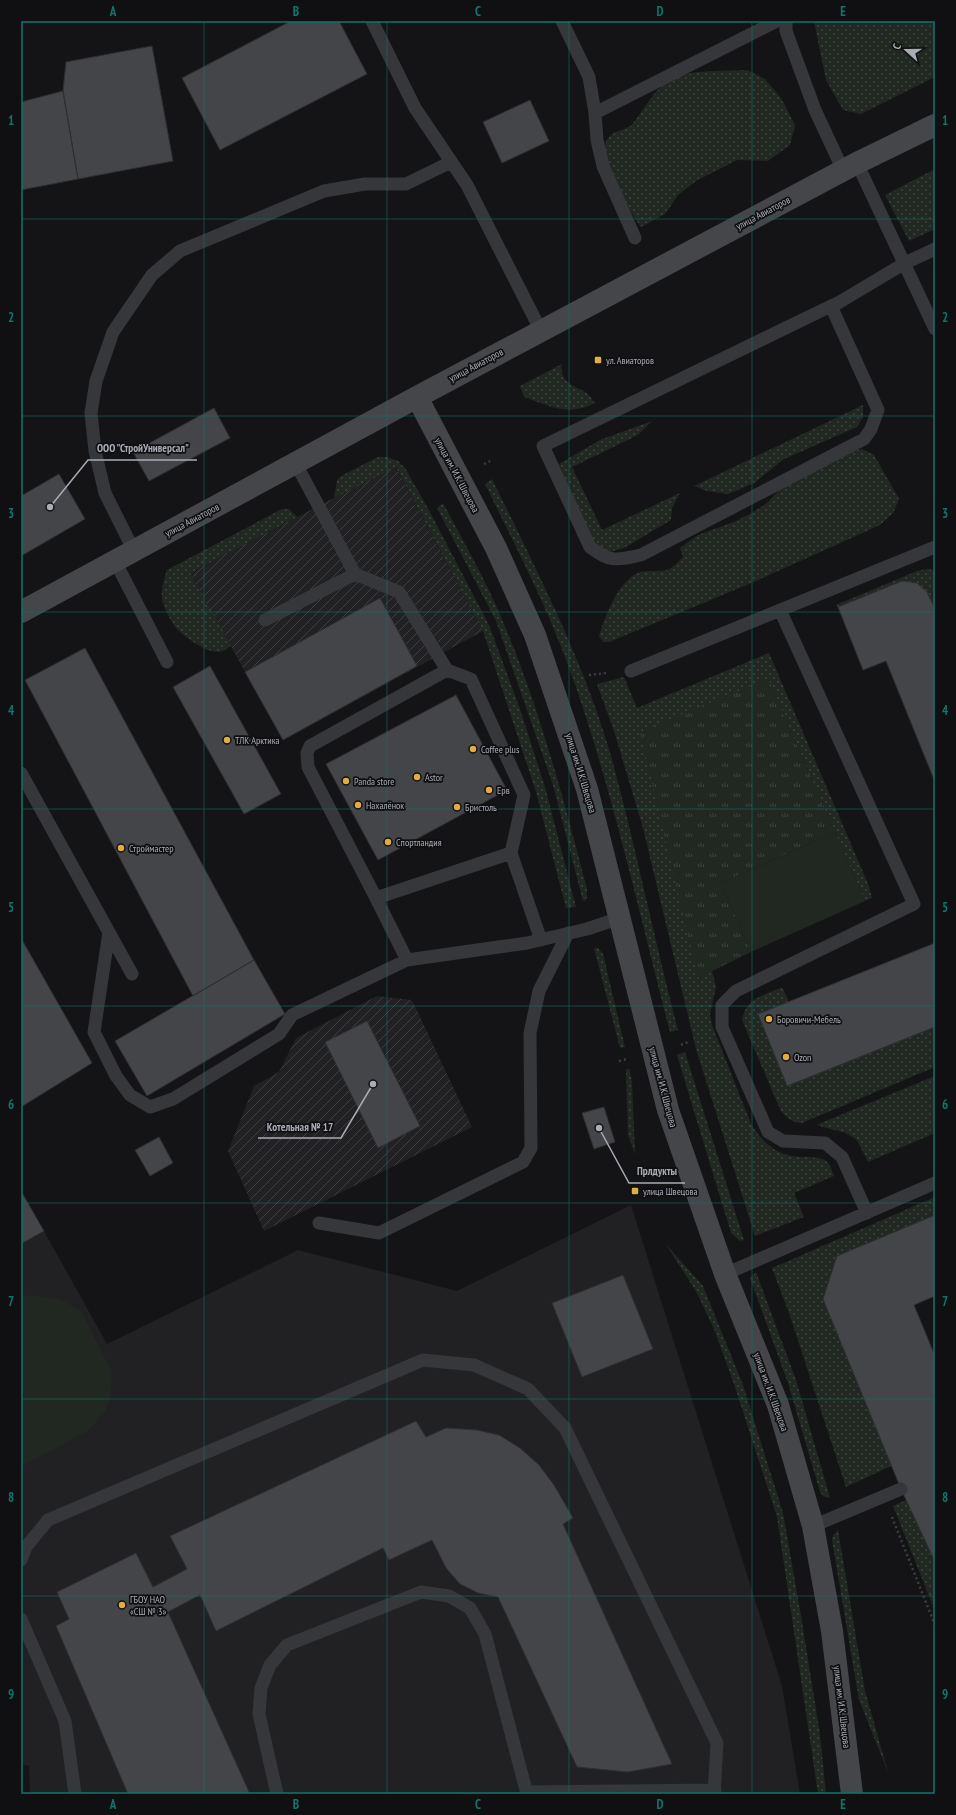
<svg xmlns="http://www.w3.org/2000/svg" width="956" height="1815" font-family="'PT Sans Narrow',sans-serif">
<defs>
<pattern id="industrial-furrows" width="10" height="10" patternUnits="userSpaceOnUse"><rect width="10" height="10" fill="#212123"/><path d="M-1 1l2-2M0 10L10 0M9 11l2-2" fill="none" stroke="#3e3f41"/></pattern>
<pattern id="grass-dots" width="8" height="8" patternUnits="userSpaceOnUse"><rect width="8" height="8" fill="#212822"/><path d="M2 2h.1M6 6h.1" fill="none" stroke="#3e4440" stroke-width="1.8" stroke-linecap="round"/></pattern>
<pattern id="park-tufts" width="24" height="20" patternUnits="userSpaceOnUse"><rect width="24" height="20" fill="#212822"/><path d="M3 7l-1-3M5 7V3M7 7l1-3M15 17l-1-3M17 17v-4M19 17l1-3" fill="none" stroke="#3e4440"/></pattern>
</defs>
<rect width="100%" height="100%" fill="#141416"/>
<!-- built -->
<path fill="#212123" d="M 631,1205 L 782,1686 L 800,1794 L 30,1794 L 29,1766 L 21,1764 L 21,1244 L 44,1231 L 107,1344 L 298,1250 L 457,1291 Z"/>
<!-- industrial -->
<path fill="url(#industrial-furrows)" d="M 395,466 L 483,631 L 283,740 L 190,573 Z
M 377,996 L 412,1000 L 472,1127 L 264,1231 L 228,1151 L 254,1086 L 279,1072 L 296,1038 Z"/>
<!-- grass -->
<path fill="url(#grass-dots)" d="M 814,21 L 935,21 L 935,77 L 861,114 L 843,110 L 826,80 Z
M 747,70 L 765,79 L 781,98 L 795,125 L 790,145 L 768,161 L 737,160 L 696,181 L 678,195 L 665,214 L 641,227 C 630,211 592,156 609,137 C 616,129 628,131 634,122 C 642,112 652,94 662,86 C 685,67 719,72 747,70 Z
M 935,169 L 935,229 L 909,241 L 885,195 Z
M 562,364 C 559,380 572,386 584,391 C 588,393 592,399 595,403 C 568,417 550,406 524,397 L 520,386 Z
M 863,405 L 863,417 L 857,427 L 784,459 L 754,483 L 728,494 L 707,491 L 694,486 Z
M 652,421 L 638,435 L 572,467 L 602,530 L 680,493 L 672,508 L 671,520 L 624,548 L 606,553 L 592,540 L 559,464 L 600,440 Z
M 862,449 L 874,455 L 899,499 L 893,513 L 880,525 L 749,584 L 609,642 L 603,642 L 599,636 C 605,617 618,581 638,573 C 647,569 661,573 669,569 C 674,567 679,561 683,557 L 680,548 L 698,535 L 734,522 L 752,513 L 767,503 L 782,487 L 852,451 Z
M 378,457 L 387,457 L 398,461 L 405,468 L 430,512 L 489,625 L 520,709 L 545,787 L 576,907 L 566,908 L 536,792 L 483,631 L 396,467 L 334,498 L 337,480 L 341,476 Z
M 492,479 C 536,569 583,659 611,756 C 636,847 654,939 678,1030 L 670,1032 C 639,913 613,792 572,676 C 549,610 516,547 485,484 Z
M 443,503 C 463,541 485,579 501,617 C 539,705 563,797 587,889 L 587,897 L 585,901 L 583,901 L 553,785 L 496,621 L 437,508 Z
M 282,509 L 289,509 L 297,517 L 190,573 L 231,645 C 229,647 226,650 223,651 C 210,656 186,638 177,629 C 171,622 163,607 162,598 C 161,589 164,579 167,570 Z
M 927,569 L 935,570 L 935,609 L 927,592 L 917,583 L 902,581 L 838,607 L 836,605 L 917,571 Z
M 769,653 L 869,886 L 872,898 L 865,901 L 768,678 L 698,978 L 712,971 L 716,987 L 710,1014 L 712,1025 L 751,1124 C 763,1144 779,1157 803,1157 C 810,1157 819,1157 825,1160 C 830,1164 832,1171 834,1176 L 794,1193 L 804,1217 L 755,1236 L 696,1049 L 643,828 L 614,731 L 597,684 L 624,677 L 637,708 Z
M 594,948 L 598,948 L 603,954 L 625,1047 L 620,1048 Z
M 782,987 L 789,1002 L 759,1014 L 787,1086 L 935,1027 L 935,1067 L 802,1123 C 791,1122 786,1118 780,1109 L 742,1020 C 746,997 764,996 782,987 Z
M 685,1052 L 744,1240 L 740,1241 L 731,1233 L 677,1055 Z
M 629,1068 L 632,1082 L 635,1154 L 628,1135 L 626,1070 Z
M 935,1076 L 935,1133 L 868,1162 L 857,1140 L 846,1133 L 816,1125 Z
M 935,1197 L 935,1215 L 837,1256 L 891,1466 L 846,1487 L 789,1313 L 772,1268 Z
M 665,1243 L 703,1286 L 743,1385 L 783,1513 L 801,1616 L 820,1734 L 826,1794 L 818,1794 L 777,1517 L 735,1387 L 714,1329 L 696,1291 Z
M 756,1272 L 796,1380 L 830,1498 L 823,1496 L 820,1492 L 788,1383 L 750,1278 Z
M 906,1500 L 935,1562 L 935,1611 L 893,1506 Z
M 838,1530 L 865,1691 L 888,1772 L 859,1700 L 832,1540 L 833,1535 Z"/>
<!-- park -->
<path fill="url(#park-tufts)" d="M 768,678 L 835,832 L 721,883 L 751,952 L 698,978 L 640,732 Z"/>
<!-- pitch -->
<path fill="#212822" d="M 835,832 L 865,901 L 751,952 L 721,883 Z
M 26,1295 L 60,1299 L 81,1311 L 112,1372 L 111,1394 L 105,1412 L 89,1430 L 21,1467 L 21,1298 Z"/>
<!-- building -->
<path fill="#444549" stroke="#2f2f32" d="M 291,21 L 339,21 L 367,74 L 220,150 L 182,78 Z
M 152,46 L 173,161 L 78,179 L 63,91 L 66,62 Z
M 63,91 L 78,179 L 21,190 L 21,102 Z
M 530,100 L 549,141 L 502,163 L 483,122 Z
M 214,408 L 230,438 L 149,481 L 133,452 Z
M 59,474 L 85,519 L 21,556 L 21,496 Z
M 902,581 L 917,583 L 927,592 L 935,609 L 935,782 L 886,661 L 863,670 L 838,607 Z
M 380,598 L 417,666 L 283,740 L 245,672 Z
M 85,648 L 254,960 L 193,996 L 25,680 Z
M 210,666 L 281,794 L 244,814 L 173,687 Z
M 456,695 L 507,790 L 378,860 L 326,764 Z
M 21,938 L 92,1063 L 21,1107 Z
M 935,943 L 935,1027 L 787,1086 L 758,1014 Z
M 254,960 L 285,1014 L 147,1096 L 115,1041 Z
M 367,1021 L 420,1126 L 378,1148 L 325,1042 Z
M 604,1107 L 615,1142 L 594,1149 L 582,1113 Z
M 159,1137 L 173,1163 L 150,1176 L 135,1150 Z
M 21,1191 L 44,1231 L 21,1244 Z
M 935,1215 L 935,1296 L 914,1305 L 935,1356 L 935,1562 L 901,1489 L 823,1299 L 837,1256 Z
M 623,1275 L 653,1349 L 582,1377 L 552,1303 Z
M 416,1421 L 426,1437 L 446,1428 L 477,1430 L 499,1435 L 520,1448 L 539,1465 L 554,1485 L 573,1518 L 563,1524 L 672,1764 L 628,1772 L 577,1767 L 498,1597 L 478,1593 L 460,1584 L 446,1568 L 432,1540 L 389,1560 L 383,1548 L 216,1631 L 200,1595 L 168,1612 L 250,1794 L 128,1794 L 56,1626 L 69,1619 L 57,1592 L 136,1553 L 153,1587 L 187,1569 L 170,1536 Z"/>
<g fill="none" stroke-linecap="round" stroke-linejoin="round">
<!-- path -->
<path stroke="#3c3d42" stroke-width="2.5" stroke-dasharray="2 3" stroke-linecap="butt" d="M 484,464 L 490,461
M 589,675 L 607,673
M 681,1045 L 688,1042
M 619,1061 L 627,1059
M 892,1517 L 935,1625"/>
<!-- lane -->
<path stroke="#36373b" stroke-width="13" d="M 372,21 L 415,108 L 467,185 L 541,331
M 562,21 L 589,77 L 595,113 L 597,140 L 603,166 L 635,238
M 786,21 L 786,31 L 815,110 L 843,170
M 595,113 L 777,21
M 857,163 L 935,329
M 831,306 L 878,410 L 871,429 L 864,439 L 641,555 C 616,560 611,563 590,547 L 543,446 L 831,306 L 838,303 L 905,263 L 935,249
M 134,551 L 105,493 L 95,451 L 91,413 L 96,381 L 113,332 L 152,275 L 180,251 L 324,191 L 365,184 L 406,184 L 451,162
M 115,561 L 167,662
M 355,574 L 399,592 L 447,670
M 780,610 L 914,904 L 736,991 L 722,1005 L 722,1027 L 768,1132 L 783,1141 L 825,1143 L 842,1157 L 867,1213
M 265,620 L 355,574 L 296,464
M 631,671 L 935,547
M 21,773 L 132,974
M 376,898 L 308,767 L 307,753 L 310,746 L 447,670 L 471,679 L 524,795 L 511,853
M 109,932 L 94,1032 L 116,1076 L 130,1095 L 150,1107 L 173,1099 L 279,1034 L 292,1015 L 407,960 L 527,943 L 587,929 L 620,918
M 407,960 L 376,898 L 511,853 L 541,940
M 319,1223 L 379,1233 L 523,1162 L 531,1148 L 530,1033 L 539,991 L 568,933
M 725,1274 L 935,1183
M 813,1526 L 901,1489
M 21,1560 L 26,1547 L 48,1520 L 423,1360 L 474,1365 L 528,1389 L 565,1428 L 717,1743 L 714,1794
M 21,1619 L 65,1721 L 75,1794
M 527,1792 L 715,1790
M 277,1794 L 259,1714 L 261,1688 L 270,1665 L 287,1645 L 421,1592 L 449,1596 L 470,1608 L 485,1634 L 527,1794"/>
<!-- secondary -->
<path stroke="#44464a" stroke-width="22" d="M 417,397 L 496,548 L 535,635 L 587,789 L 668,1110 L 725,1274 L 778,1405 L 813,1526 L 832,1631 L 852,1794
M 21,612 L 417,397 L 857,163 L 935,125"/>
</g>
<!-- grid -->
<path fill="none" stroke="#0f766e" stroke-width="1" stroke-opacity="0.55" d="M 204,21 L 204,1794M 387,21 L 387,1794M 569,21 L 569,1794M 752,21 L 752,1794M 21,219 L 935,219M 21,416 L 935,416M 21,612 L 935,612M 21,809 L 935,809M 21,1006 L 935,1006M 21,1203 L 935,1203M 21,1399 L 935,1399M 21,1596 L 935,1596"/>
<!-- markers -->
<g fill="#e1ac41" stroke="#100f11" stroke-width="1.5">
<rect x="594" y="356" width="8" height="8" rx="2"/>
<circle cx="227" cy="740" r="4"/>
<circle cx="473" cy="749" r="4"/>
<circle cx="417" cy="777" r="4"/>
<circle cx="346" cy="781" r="4"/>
<circle cx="489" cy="790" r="4"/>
<circle cx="358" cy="805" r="4"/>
<circle cx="457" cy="807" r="4"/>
<circle cx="388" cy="842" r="4"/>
<circle cx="121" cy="848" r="4"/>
<circle cx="769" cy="1019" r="4"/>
<circle cx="786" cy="1057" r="4"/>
<rect x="631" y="1187" width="8" height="8" rx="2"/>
<circle cx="122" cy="1605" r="4"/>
</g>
<g text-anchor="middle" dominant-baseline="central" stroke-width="3.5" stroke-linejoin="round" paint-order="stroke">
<!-- street labels -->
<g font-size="10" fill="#a7acb5" stroke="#100f11">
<text transform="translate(763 213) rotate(-28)">улица Авиаторов</text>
<text transform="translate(476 365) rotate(-28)">улица Авиаторов</text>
<text transform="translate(457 475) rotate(62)">улица им. И.К. Швецова</text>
<text transform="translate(192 520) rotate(-28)">улица Авиаторов</text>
<text transform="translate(581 773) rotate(73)">улица им. И.К. Швецова</text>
<text transform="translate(663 1087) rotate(75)">улица им. И.К. Швецова</text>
<text transform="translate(771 1392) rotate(70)">улица им. И.К. Швецова</text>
<text transform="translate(842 1707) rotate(83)">улица им. И.К. Швецова</text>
</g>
<!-- poi labels -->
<g font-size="10" fill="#a7acb5" stroke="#100f11" text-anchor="start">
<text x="606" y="360">ул. Авиаторов</text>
<text x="235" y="740">ТЛК Арктика</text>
<text x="481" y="749">Coffee plus</text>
<text x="425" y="777">Astor</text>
<text x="354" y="781">Panda store</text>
<text x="497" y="790">Ерв</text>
<text x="366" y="805">Нахалёнок</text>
<text x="465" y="807">Бристоль</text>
<text x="396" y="842">Спортландия</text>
<text x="129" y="848">Строймастер</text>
<text x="777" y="1019">Боровичи-Мебель</text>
<text x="794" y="1057">Ozon</text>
<text x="643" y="1191">улица Швецова</text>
<text x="130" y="1599">ГБОУ НАО<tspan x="130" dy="12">«СШ № 3»</tspan></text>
</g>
</g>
<!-- callouts -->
<path fill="none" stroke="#a7acb5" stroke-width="1.5" d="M50 507L88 460H197M373 1084L341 1138H258M599 1128L629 1183H685"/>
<g fill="#a7acb5" stroke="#100f11" stroke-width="1.5">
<circle cx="50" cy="507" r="4"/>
<circle cx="373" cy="1084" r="4"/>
<circle cx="599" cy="1128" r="4"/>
</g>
<g font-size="11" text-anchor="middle" font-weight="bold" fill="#a7acb5" stroke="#100f11" stroke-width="3.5" stroke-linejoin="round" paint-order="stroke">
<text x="143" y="452">ООО "СтройУниверсал"</text>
<text x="300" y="1131">Котельная № 17</text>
<text x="657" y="1175">Прлдукты</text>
</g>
<!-- border -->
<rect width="956" height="1815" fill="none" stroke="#100f11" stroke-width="44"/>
<!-- north arrow -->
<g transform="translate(906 50) rotate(291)" stroke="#100f11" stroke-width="3" paint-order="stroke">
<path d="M0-3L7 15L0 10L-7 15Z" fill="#a7acb5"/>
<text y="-6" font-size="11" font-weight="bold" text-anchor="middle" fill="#a7acb5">С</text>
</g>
<rect x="22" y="22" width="912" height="1771" fill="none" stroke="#0f766e" stroke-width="1.5"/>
<g font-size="13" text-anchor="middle" font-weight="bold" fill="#0f766e">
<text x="113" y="16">A</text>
<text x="296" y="16">B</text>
<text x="478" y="16">C</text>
<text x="660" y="16">D</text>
<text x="843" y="16">E</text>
<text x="11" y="125">1</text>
<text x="945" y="125">1</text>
<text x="11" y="322">2</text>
<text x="945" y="322">2</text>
<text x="11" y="518">3</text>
<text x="945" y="518">3</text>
<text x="11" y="715">4</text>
<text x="945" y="715">4</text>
<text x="11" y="912">5</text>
<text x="945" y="912">5</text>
<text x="11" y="1109">6</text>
<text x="945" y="1109">6</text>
<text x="11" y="1306">7</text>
<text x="945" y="1306">7</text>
<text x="11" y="1502">8</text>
<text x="945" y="1502">8</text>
<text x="11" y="1699">9</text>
<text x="945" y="1699">9</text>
<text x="113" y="1809">A</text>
<text x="296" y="1809">B</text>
<text x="478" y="1809">C</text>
<text x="660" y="1809">D</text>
<text x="843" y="1809">E</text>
</g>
</svg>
